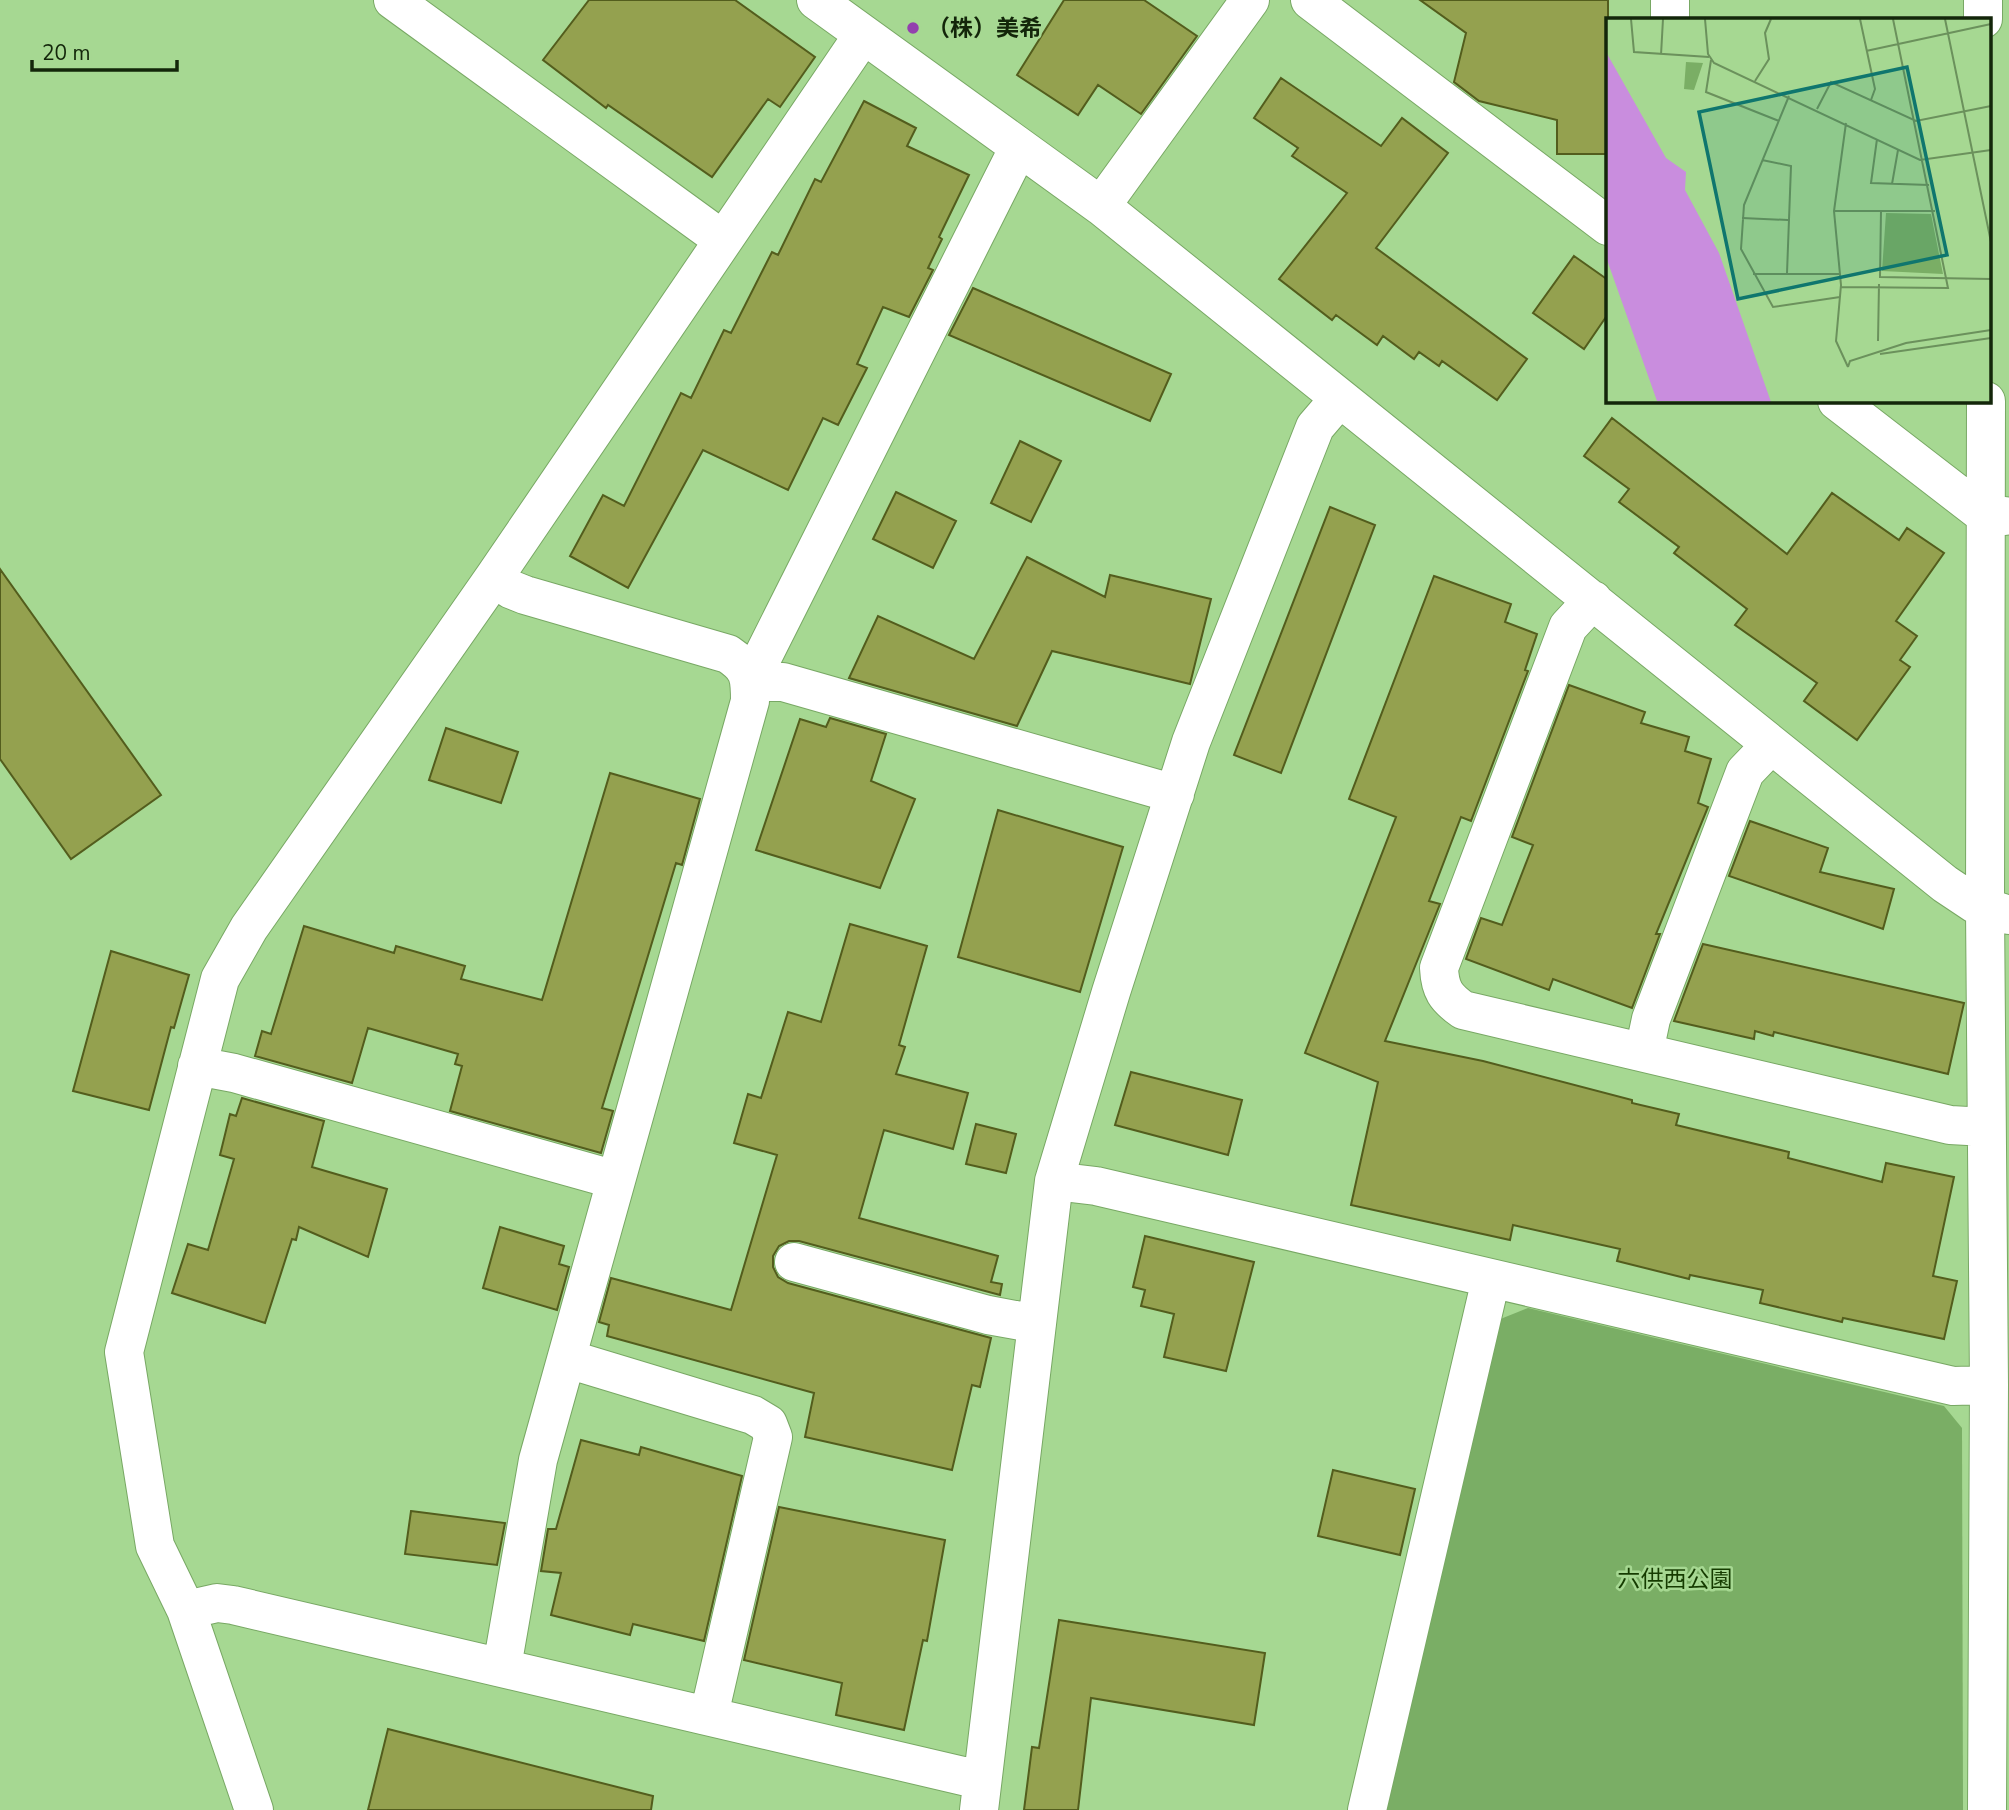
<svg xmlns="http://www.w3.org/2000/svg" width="2009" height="1810" font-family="'Nunito Sans','Noto Sans JP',sans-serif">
<rect width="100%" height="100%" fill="#a6d892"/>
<!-- green -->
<path fill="#7aae65" d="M 1528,1308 L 1944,1406 L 1962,1428 L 1963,1810 L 1383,1810 L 1498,1320 Z"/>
<!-- building -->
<path fill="#94a14f" stroke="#535d1d" stroke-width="2" d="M 589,0 L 735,0 L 815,57 L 780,107 L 768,99 L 712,177 L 608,105 L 606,108 L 543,60 Z
M 1064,0 L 1144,0 L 1197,36 L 1141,114 L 1098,85 L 1078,115 L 1017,75 Z
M 1420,0 L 1608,0 L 1608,154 L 1557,154 L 1557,120 L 1479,101 L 1454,82 L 1466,33 Z
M 1281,78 L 1381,146 L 1402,118 L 1448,153 L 1376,248 L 1527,359 L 1497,400 L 1442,361 L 1439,366 L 1419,352 L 1414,359 L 1383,336 L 1377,345 L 1336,315 L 1332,320 L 1279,279 L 1347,193 L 1292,156 L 1298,148 L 1254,118 Z
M 864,101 L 916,128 L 907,146 L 969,175 L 939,237 L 942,239 L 928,268 L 933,270 L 909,317 L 883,307 L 857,364 L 867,368 L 838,425 L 823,418 L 788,490 L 703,450 L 628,588 L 570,556 L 603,495 L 624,506 L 681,393 L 691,398 L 724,330 L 731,333 L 772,252 L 778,255 L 815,179 L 821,182 Z
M 1574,256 L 1608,280 L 1608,314 L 1584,349 L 1533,313 Z
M 973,288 L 1171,374 L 1150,421 L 949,335 Z
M 1612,418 L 1787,554 L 1832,493 L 1899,540 L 1907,528 L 1944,553 L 1896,621 L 1917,636 L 1900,660 L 1910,667 L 1857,740 L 1804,701 L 1817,683 L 1735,625 L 1747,609 L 1674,553 L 1679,547 L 1619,502 L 1629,489 L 1584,456 Z
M 1020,441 L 1061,461 L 1031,522 L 991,503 Z
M 896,492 L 956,521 L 933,568 L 873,539 Z
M 1330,507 L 1375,525 L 1281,773 L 1234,755 Z
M 1027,557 L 1105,597 L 1110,575 L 1211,599 L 1190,684 L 1052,651 L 1017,726 L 849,678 L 878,616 L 974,659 Z
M 0,569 L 161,795 L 71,859 L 0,759 Z
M 1434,576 L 1511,604 L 1505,622 L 1537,634 L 1525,670 L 1528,671 L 1471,821 L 1461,817 L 1429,901 L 1440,904 L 1385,1041 L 1483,1061 L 1632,1100 L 1632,1103 L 1679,1114 L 1676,1125 L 1789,1152 L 1788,1158 L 1882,1182 L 1886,1163 L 1954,1177 L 1933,1276 L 1957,1281 L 1944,1339 L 1843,1318 L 1842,1322 L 1760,1303 L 1763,1290 L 1690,1275 L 1689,1279 L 1617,1261 L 1620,1249 L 1513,1225 L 1510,1240 L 1351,1205 L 1378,1082 L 1305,1053 L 1396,817 L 1349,799 Z
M 1569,685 L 1645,712 L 1641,723 L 1689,737 L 1685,751 L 1711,759 L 1698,803 L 1708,807 L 1656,934 L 1660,934 L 1632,1008 L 1553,979 L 1549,990 L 1466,959 L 1481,918 L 1502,925 L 1533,845 L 1512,837 Z
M 830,718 L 886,734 L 871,781 L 915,799 L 880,888 L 756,850 L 800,719 L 826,727 Z
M 446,728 L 518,752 L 501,803 L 429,780 Z
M 610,773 L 700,799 L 682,865 L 676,863 L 602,1108 L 613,1111 L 601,1153 L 450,1111 L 462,1066 L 455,1064 L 458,1054 L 368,1028 L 352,1083 L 255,1056 L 262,1031 L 271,1034 L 304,926 L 394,953 L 396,946 L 465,966 L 461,979 L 542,1000 Z
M 998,810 L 1123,847 L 1080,992 L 958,957 Z
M 1750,821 L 1828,848 L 1820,872 L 1894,889 L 1883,929 L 1729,876 Z
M 850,924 L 927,946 L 899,1045 L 905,1047 L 896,1074 L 968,1093 L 953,1149 L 884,1130 L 859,1218 L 998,1256 L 991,1282 L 1002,1284 L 1000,1295 L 799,1241 L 789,1241 L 779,1246 L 773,1256 L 773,1267 L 778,1277 L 788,1283 L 991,1338 L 980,1387 L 972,1385 L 952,1470 L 805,1437 L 814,1393 L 607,1336 L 609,1325 L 599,1322 L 611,1278 L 731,1310 L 777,1155 L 734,1143 L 748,1094 L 761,1098 L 788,1012 L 821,1022 Z
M 1703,944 L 1964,1003 L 1948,1074 L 1774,1032 L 1773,1036 L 1755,1031 L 1754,1039 L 1674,1021 Z
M 111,951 L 189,975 L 174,1028 L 171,1027 L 149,1110 L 73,1091 Z
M 1131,1072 L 1242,1100 L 1228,1155 L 1115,1125 Z
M 242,1098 L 324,1121 L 312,1167 L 387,1189 L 368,1257 L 299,1227 L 296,1240 L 292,1239 L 265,1323 L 172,1293 L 188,1244 L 208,1250 L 234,1159 L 220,1155 L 230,1114 L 236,1116 Z
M 976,1124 L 1016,1134 L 1006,1173 L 966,1164 Z
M 500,1227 L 564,1246 L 559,1264 L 569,1267 L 557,1310 L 483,1288 Z
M 1145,1236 L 1254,1262 L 1226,1371 L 1164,1357 L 1174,1314 L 1141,1306 L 1145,1290 L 1133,1287 Z
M 581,1440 L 639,1455 L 641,1447 L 742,1476 L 704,1641 L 633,1624 L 630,1635 L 551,1615 L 561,1573 L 541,1571 L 548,1529 L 556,1529 Z
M 1333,1470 L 1415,1489 L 1400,1555 L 1318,1536 Z
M 779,1507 L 945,1540 L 927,1641 L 923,1640 L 904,1730 L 836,1715 L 842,1683 L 744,1660 Z
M 411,1511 L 505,1523 L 497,1565 L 405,1554 Z
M 1059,1620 L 1265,1653 L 1254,1725 L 1091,1698 L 1078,1810 L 1024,1810 L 1032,1747 L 1039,1748 Z
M 388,1729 L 653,1796 L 651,1810 L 368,1810 Z"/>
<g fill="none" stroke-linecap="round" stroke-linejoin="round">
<!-- minor casing -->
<g stroke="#78a864" stroke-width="40">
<path id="minor" d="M 393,0 L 723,240
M 816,0 L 1101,206 L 1945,884 L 1975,904 L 2009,915
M 1310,0 L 1608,226
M 1670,0 L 1670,19
M 1983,0 L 1983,19
M 1019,147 L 750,682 L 783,682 L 1175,794
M 1101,206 L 1250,0
M 1837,401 L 1986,516 L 2005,516
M 1986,401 L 1985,909 L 1989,1385 L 1987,1810
M 495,576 L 510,589 L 525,595 L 728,654 C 749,668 750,676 750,701 L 538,1460 L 502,1667
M 1593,600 L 1568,627 L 1439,968 C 1440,990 1446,998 1463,1010 L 1950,1125 L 1986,1127
M 1644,1052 L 1651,1019 L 1745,772 L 1770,746
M 197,1066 L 234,1073 L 616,1180
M 1054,1181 L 1096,1186 L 1953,1386 L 1989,1385
M 794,1262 L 988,1315 L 1037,1324
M 568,1359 L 753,1415 L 768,1424 L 773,1437 L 709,1715
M 186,1610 L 217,1603 L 233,1605 L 963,1776 L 983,1775
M 254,1810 L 186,1610 L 155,1546 L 124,1352 L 220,979 L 249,928 L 495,576 L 863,35
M 979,1810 L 1054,1181 L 1111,992 L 1191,742 L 1315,427 L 1339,399
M 1367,1810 L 1491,1279"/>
</g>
<!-- minor -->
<use href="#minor" stroke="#fff" stroke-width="38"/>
</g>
<!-- markers -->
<circle fill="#9340ae" stroke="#a6d892" stroke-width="2.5" cx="913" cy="28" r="7"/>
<g text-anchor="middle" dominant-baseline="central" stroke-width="5" stroke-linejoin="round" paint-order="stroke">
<!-- poi labels -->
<g font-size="23" font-weight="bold" fill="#13260a" stroke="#a6d892" text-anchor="start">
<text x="927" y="28">（株）美希</text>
</g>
<!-- park labels -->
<g font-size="23" fill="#153b00" stroke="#a6d892">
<text x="1675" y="1579">六供西公園</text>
</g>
</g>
<!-- overview -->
<g transform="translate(1606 18)">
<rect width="385" height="385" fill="#a6d892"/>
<path d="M 80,44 L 97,45 L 88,72 L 78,71 ZM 280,195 L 325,196 L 337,256 L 276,253 Z" fill="#7aae65"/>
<path d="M 0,34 L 60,140 L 80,154 L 79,172 L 113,235 L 165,384 L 51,383 L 0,239 Z" fill="#c98dde"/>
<path fill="none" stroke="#6b915c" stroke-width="2" d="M 25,1 L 28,34 L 103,39M 99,1 L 102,36 L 108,45 L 314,142 L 385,132M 254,1 L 269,71 L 265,82M 339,1 L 385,224M 260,33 L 385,6M 55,37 L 57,1M 105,42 L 100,74 L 173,103M 149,63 L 163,41 L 159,15 L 165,1M 183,78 L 138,187 L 135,231 L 167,289 L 234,279M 211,91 L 225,64 L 310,103 L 385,88M 240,105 L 228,193 L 235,267 L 230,323 L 242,349M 271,121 L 265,165 L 323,167M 156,142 L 185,148 L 181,255M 286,166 L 292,132M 228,193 L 329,193M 275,193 L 274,259 L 385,261M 136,200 L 182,202M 147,256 L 233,256M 235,269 L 342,270 L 287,1M 272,323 L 273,266M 274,336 L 385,320M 242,349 L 244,343 L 300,325 L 385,312"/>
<path fill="#0f766e" fill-opacity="0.15" stroke="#0f766e" stroke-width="3.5" d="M 301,49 L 341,237 L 132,281 L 93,94 Z"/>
<rect width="385" height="385" fill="none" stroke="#13260a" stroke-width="3.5"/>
</g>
<!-- scale -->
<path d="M32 60v10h145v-10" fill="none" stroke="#13260a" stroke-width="3.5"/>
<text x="42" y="60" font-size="21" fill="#13260a" stroke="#a6d892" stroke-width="5" paint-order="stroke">20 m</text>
</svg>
